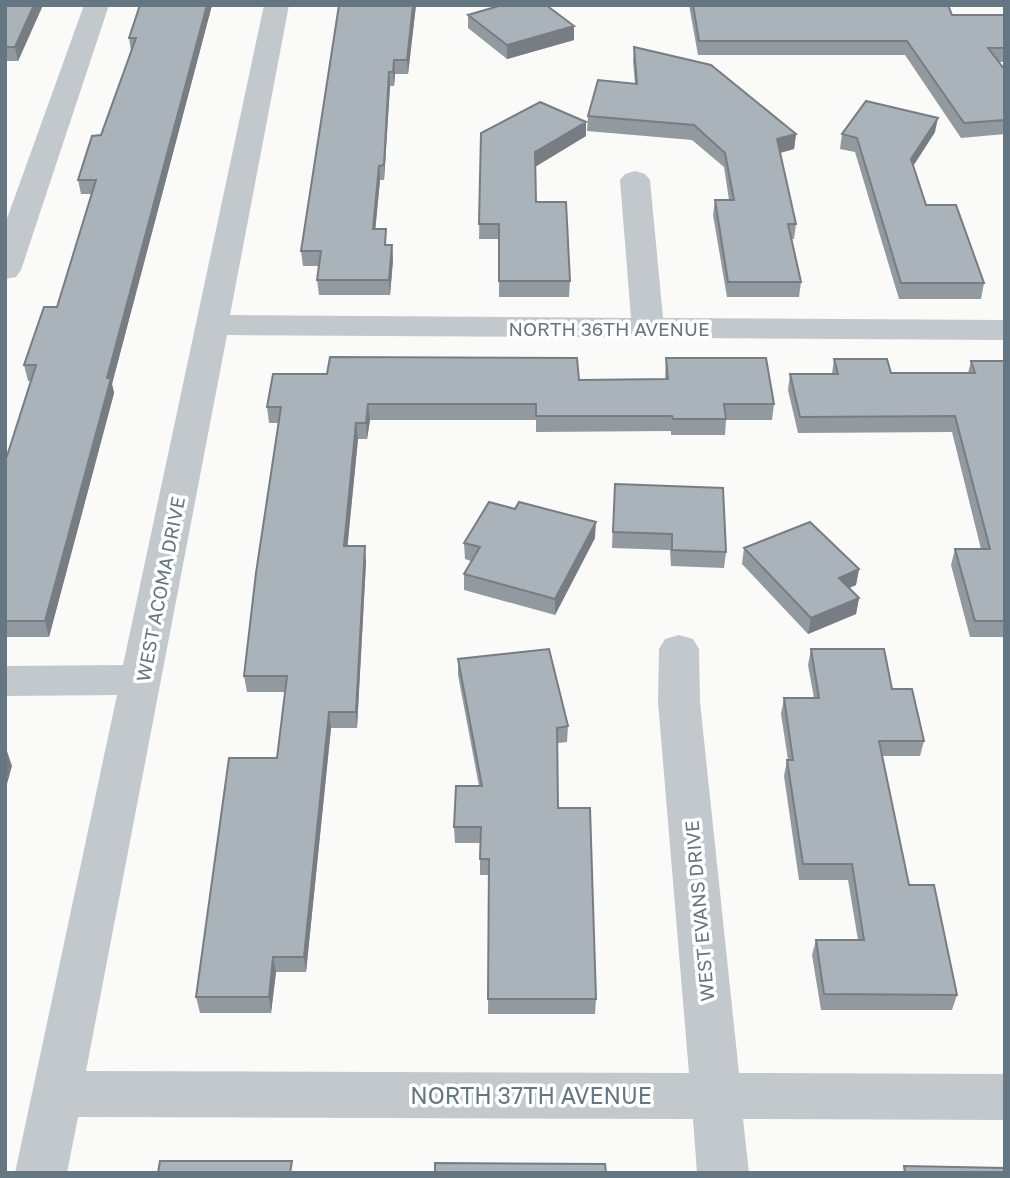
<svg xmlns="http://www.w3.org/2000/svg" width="1010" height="1178" font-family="'Golos Text',sans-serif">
<rect width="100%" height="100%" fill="#fafaf8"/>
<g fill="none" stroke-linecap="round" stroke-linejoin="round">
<!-- minor -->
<path fill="#c3c8cc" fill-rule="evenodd" d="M 84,5 L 109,5 L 21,270 L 16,277 L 5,279 L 5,224 Z
M 264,5 L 289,5 L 230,315 L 631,318 L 620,180 L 625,174 L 635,171 L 645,174 L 650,180 L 663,318 L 1005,320 L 1005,340 L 227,335 L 86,1071 L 689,1073 L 658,702 L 659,649 L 665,639 L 679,635 L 693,639 L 699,649 L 700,702 L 739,1073 L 1005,1074 L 1005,1120 L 743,1119 L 749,1173 L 697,1173 L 693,1119 L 78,1117 L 67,1173 L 15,1173 L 117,695 L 5,696 L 5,666 L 123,665 Z"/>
</g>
<!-- wall -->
<path fill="#929a9f" d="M 5,5 L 43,5 L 18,61 L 5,61 Z
M 140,5 L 212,5 L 112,384 L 114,393 L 49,637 L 5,637 L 5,456 L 7,456 L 31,381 L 28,381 L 24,365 L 57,307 L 91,194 L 81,194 L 78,180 L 101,135 L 131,51 L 129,38 Z
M 416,5 L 408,74 L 395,74 L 394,86 L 390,86 L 384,180 L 380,180 L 375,229 L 387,245 L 392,245 L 393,260 L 390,295 L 319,295 L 317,280 L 319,266 L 303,266 L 301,251 Z
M 689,5 L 948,5 L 952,15 L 1005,15 L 1005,62 L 998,62 L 1005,70 L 1005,134 L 961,138 L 905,55 L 698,55 Z
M 468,15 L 574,40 L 507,59 L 468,28 Z
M 634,47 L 796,134 L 794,149 L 780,153 L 796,224 L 794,239 L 791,239 L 801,282 L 799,297 L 727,297 L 713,215 L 715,200 L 729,200 L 724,167 L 692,140 L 587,131 L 588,116 L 635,84 L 633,61 Z
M 935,132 L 913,166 L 926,205 L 984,283 L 981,299 L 899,299 L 855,152 L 840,149 L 842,134 Z
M 481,133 L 586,136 L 536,166 L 536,202 L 570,281 L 569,297 L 499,297 L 499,239 L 479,239 Z
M 666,358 L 774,404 L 772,420 L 726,420 L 725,435 L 671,435 L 671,431 L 536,432 L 536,420 L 370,420 L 367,439 L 358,439 L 347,546 L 366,562 L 357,728 L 331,728 L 306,972 L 276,972 L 271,1013 L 200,1013 L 196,997 L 277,758 L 285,692 L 247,692 L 244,676 L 278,423 L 269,423 L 267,407 L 579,380 L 665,379 Z
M 834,359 L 891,373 L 968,373 L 971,361 L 1005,361 L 1005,637 L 970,637 L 951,565 L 955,549 L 981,549 L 952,432 L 798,433 L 788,390 L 790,374 L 832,374 Z
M 614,499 L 726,552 L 724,568 L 671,566 L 670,550 L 612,548 Z
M 595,538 L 555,615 L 464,590 L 464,574 L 471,561 L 465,559 L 464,543 Z
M 744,548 L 859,569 L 856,585 L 849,588 L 859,598 L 856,614 L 808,634 L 742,564 Z
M 811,649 L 892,689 L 924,741 L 920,756 L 882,756 L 909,885 L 957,995 L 952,1010 L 821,1010 L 812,955 L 816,940 L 858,940 L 848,880 L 799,880 L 784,776 L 787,760 L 788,760 L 781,714 L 784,698 L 814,698 L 808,665 Z
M 458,659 L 568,726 L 567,742 L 558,743 L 558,808 L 596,999 L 595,1014 L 488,1014 L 489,875 L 480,875 L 480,843 L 455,843 L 454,827 L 479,786 L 458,675 Z"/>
<!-- shaded-wall -->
<path fill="#777d82" d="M 34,5 L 43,5 L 18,61 L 15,47 Z
M 207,5 L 212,5 L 112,384 L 114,393 L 49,637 L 45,621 L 107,378 Z
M 413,5 L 416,5 L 408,74 L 407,60 Z
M 574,26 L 574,40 L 507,59 L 507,45 Z
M 394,60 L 395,74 L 394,86 L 393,72 Z
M 389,72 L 390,86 L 384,180 L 384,165 Z
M 938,118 L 935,132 L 908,174 L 911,159 Z
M 586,122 L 586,136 L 535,167 L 535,152 Z
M 796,134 L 794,149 L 775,154 L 777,139 Z
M 379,166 L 380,180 L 374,244 L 373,229 Z
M 392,245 L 393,260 L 390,295 L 389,280 Z
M 368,404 L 370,420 L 367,439 L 366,423 Z
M 356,423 L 358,439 L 346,562 L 344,546 Z
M 596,522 L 595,538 L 555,615 L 555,599 Z
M 365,546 L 366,562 L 357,728 L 356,712 Z
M 859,569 L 856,585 L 836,593 L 839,578 Z
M 859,598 L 856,614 L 808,634 L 811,618 Z
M 329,712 L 331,728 L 306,972 L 304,957 Z
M 7,751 L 12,766 L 5,791 L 5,757 Z
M 273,957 L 276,972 L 271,1013 L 269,997 Z"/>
<!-- building -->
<path fill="#aab3b9" stroke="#777d82" stroke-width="2" d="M 5,5 L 34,5 L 15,47 L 5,47 Z
M 140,5 L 207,5 L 107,378 L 111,378 L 45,621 L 5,621 L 5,456 L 7,456 L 36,365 L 24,365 L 44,307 L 57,307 L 96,180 L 78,180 L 92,136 L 101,135 L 136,38 L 129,38 Z
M 339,5 L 413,5 L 407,60 L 394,60 L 393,72 L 389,72 L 384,165 L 379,166 L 373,229 L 386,229 L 385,245 L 392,245 L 389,280 L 317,280 L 321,251 L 301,251 Z
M 502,5 L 546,5 L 574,26 L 507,45 L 468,15 Z
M 693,5 L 948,5 L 952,15 L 1005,15 L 1005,48 L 988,48 L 1005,70 L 1005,120 L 964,123 L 907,41 L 699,41 Z
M 634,47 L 711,65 L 796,134 L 777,139 L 796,224 L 788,224 L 801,282 L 728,282 L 715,200 L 734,200 L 725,153 L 694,125 L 588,116 L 598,80 L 637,84 Z
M 866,101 L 938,118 L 911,159 L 926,205 L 956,205 L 984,283 L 901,283 L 857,138 L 842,134 Z
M 540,102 L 586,122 L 535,152 L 536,202 L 566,202 L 570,281 L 499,281 L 499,224 L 479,224 L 481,133 Z
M 330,357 L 577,358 L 579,380 L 668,379 L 666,358 L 766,358 L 774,404 L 724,404 L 726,419 L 673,419 L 672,416 L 536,416 L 536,404 L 368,404 L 366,423 L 356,423 L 344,546 L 365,546 L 356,712 L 329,712 L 304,957 L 273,957 L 269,997 L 196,997 L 229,758 L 277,758 L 287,676 L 244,676 L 256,573 L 281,407 L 267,407 L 273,374 L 327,374 Z
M 834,359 L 887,359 L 891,373 L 975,373 L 971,361 L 1005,361 L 1005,621 L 975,621 L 955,549 L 990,549 L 955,416 L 800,417 L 790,374 L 838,374 Z
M 615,484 L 723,488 L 726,552 L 672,550 L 672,534 L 613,532 Z
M 489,502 L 515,509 L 519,502 L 596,522 L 555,599 L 464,574 L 480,547 L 464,543 Z
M 810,522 L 859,569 L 839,578 L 859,598 L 811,618 L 744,548 Z
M 549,649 L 568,726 L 557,728 L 558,808 L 590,808 L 596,999 L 488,999 L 489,859 L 480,859 L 481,827 L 454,827 L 456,786 L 482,786 L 458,659 Z
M 811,649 L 884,649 L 892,689 L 912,689 L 924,741 L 879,741 L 909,885 L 934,885 L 957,995 L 824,994 L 816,940 L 864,940 L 852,864 L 803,864 L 787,760 L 793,760 L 784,698 L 819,698 Z
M 160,1161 L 292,1161 L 290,1173 L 158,1173 Z
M 435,1163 L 605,1164 L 606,1173 L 435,1173 Z
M 904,1166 L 1005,1168 L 1005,1173 L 905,1173 Z"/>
<g text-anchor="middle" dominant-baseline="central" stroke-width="7" stroke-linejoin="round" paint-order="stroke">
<!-- street labels -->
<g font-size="19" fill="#657683" stroke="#fff">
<text x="609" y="328">NORTH 36TH AVENUE</text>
<text transform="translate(160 589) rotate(-79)">WEST ACOMA DRIVE</text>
<text transform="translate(699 911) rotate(-95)">WEST EVANS DRIVE</text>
</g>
<!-- near-street labels -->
<g font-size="23" fill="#657683" stroke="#fff">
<text x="531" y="1095">NORTH 37TH AVENUE</text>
</g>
</g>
<!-- border -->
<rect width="1010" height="1178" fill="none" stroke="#657683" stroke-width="14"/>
</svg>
